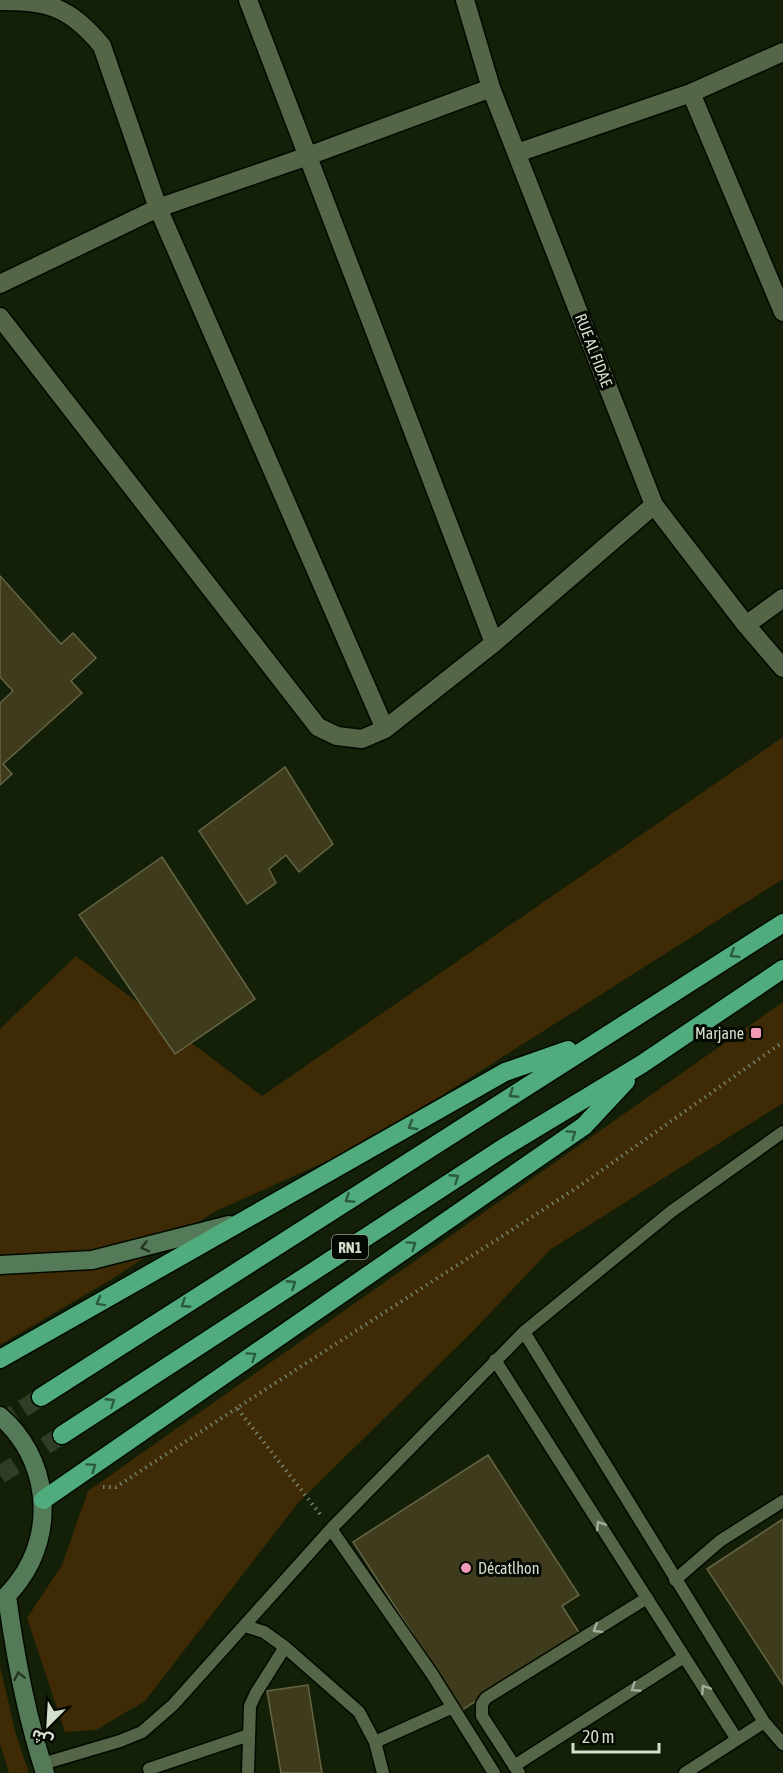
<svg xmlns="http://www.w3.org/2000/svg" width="783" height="1773" font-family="'Asap Condensed','Noto Sans Arabic',sans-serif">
<rect width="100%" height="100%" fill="#132007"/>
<!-- green -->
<path fill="#3e2a05" d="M 783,737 L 783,879 L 367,1143 L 214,1212 L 112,1279 L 0,1345 L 0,1029 L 76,956 L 262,1096 Z
M 783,1002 L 783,1103 L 551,1249 L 472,1332 L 297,1504 L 145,1701 L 96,1730 L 65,1732 L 27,1618 L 62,1565 L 88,1491 Z
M 0,1666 L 15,1731 L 29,1773 L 9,1773 L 0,1744 Z"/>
<!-- building -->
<path fill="#3e3c1d" stroke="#666544" stroke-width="1.5" d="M 0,576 L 61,644 L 73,633 L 96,658 L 71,681 L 82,693 L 3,764 L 12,774 L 0,785 L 0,703 L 13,691 L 0,677 Z
M 285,767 L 333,844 L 299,872 L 286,855 L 269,869 L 276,883 L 247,904 L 199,831 Z
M 162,857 L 255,999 L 175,1054 L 79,915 Z
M 488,1455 L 579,1595 L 562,1606 L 580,1634 L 462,1710 L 353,1542 Z
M 783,1519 L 783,1685 L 707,1569 Z
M 308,1685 L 322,1773 L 281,1773 L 267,1691 Z"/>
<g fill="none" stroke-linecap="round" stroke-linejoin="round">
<!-- highway-tunnel -->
<path stroke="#303d25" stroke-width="18" stroke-dasharray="18 9" stroke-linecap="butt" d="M 0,1423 L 41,1397
M 0,1475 L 62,1435"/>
<!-- lane casing -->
<g stroke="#020900" stroke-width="15">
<path id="lane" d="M 524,1332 L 764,1722 L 783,1744
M 495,1360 L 736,1738
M 331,1529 L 432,1674 L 494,1773
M 675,1580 L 720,1541 L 783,1501
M 245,1626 L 264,1632 L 285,1647 L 256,1693 L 250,1706 L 248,1773
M 285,1647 L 359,1712 L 375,1742 L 383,1773
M 375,1742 L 453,1707
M 42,1764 L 120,1741 L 142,1732 L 173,1705 L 331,1529 L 524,1332 L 672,1211 L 783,1132
M 514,1766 L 684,1657
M 149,1769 L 249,1735
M 519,1773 L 482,1716 L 482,1704 L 486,1698 L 647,1598
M 685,1773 L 764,1722"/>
</g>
<!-- street casing -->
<g stroke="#020900" stroke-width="21">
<path id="street" d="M 248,0 L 494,643
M 465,0 L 491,88 L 654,505 L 746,625 L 783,668
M 0,1 C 48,0 71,8 102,46 L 158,208 L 385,729
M 691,93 L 783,312
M 517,153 L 691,93 L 783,52
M 0,284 L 158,208 L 308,156 L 491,88
M 0,317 L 318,727 L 337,736 L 362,739 L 385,729 L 494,643 L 654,505
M 746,625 L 783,598"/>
</g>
<!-- secondary casing -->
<g stroke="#020900" stroke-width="21">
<path id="secondary" d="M 0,1265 L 92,1260 L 229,1225
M 0,1416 C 48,1457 57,1530 19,1581 C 13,1589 8,1596 0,1601
M 7,1596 C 15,1656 26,1715 45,1773"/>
</g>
<!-- highway casing -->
<g stroke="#020900" stroke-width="21">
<path id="highway" d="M 0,1359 L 505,1072 L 568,1050
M 41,1397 L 783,923
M 62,1435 L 503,1148 L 642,1064 L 783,969
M 43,1500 L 584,1126 L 626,1081"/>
</g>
<!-- path -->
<path stroke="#74806b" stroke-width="4" stroke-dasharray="1.5 4.5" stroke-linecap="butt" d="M 103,1487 L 116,1487 L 237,1408
M 320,1514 L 237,1408 L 578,1187 L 783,1042"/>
<!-- lane -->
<use href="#lane" stroke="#556548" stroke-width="12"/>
<!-- street -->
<use href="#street" stroke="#556548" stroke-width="18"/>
<!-- secondary -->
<use href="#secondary" stroke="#547a58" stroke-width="18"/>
<!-- highway -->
<use href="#highway" stroke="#50ac7d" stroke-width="18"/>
</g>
<!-- one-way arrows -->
<defs><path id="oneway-chevron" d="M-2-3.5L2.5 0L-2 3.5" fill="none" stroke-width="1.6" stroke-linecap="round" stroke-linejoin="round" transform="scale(1.5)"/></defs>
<g stroke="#2a5a40">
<use href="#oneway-chevron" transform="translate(734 954) rotate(148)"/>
<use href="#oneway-chevron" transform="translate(513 1094) rotate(147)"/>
<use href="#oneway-chevron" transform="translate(412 1126) rotate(150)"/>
<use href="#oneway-chevron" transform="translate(572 1134) rotate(-35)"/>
<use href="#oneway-chevron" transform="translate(455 1178) rotate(-33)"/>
<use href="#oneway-chevron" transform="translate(349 1199) rotate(147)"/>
<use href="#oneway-chevron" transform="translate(412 1245) rotate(-35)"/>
<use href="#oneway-chevron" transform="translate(292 1284) rotate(-33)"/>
<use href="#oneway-chevron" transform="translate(100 1302) rotate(151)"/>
<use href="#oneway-chevron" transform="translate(185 1304) rotate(147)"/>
<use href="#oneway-chevron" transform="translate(252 1356) rotate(-35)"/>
<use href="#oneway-chevron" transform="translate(111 1402) rotate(-33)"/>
<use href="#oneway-chevron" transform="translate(92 1467) rotate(-35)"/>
</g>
<g stroke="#243624">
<use href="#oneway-chevron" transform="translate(145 1247) rotate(166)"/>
<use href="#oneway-chevron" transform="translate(19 1676) rotate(-102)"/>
</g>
<g stroke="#a2ae98">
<use href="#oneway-chevron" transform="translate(600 1525) rotate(-122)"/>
<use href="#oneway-chevron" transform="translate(597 1629) rotate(148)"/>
<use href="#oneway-chevron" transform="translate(635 1688) rotate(147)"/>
<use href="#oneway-chevron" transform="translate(705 1689) rotate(-123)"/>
</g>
<!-- markers -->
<g fill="#f09ab5" stroke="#040802" stroke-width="2">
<rect x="750" y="1027" width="12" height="12" rx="3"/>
<circle cx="466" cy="1568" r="6"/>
</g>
<g text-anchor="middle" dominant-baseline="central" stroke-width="6" stroke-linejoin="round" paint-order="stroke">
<!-- shield labels -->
<rect fill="#040802" stroke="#969e91" stroke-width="1.5" x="332" y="1235" width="36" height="24" rx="4.5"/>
<g font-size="15" font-weight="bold" fill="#d5dfce">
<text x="350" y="1247">RN1</text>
</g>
<!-- street labels -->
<g font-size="16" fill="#d5dfce" stroke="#040802">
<text transform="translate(594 350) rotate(69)">RUE AL FIDAE</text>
</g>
<!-- poi labels -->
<g font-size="16" fill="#d5dfce" stroke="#040802" text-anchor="end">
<text x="744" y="1033">Marjane</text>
<text x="478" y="1568" text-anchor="start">Décatlhon</text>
</g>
</g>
<!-- north arrow -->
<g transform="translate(48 1725) rotate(204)" stroke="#040802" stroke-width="4.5" paint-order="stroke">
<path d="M0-4.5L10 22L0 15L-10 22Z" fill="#d5dfce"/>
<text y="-9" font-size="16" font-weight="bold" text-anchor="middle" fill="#d5dfce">ش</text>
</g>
<!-- scale -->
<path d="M573 1743v9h86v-9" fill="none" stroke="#d5dfce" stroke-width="3"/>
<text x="582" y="1743" font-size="18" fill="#d5dfce" stroke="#040802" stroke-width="4.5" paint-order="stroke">20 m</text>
</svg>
